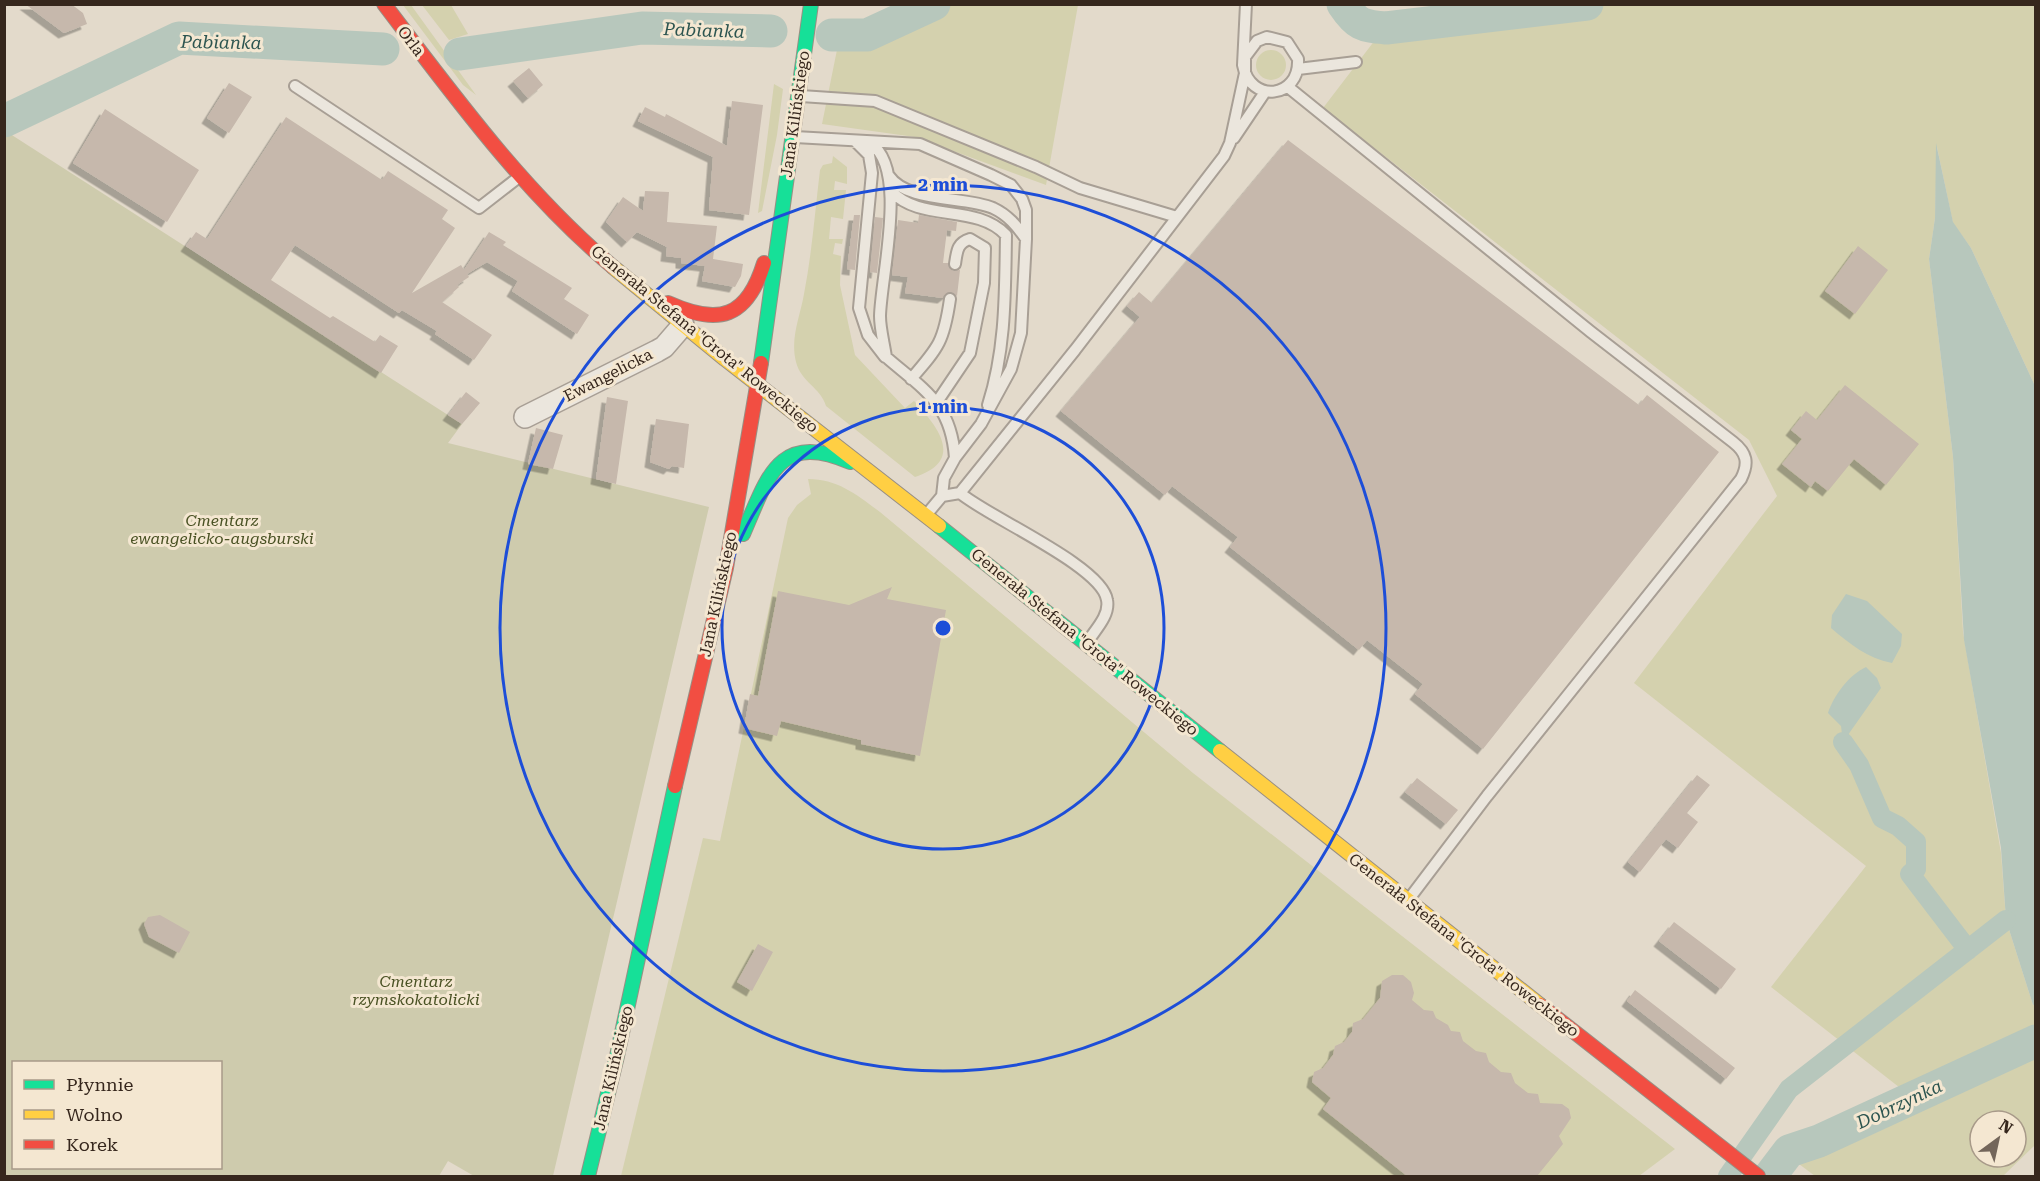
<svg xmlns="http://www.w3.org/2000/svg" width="2040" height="1181" font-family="'Roboto Serif',serif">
<defs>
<filter id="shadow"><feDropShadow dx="-5.5" dy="5.5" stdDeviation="0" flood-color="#0004"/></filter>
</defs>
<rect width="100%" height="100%" fill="#e3dacb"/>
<!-- green -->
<path fill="#d4d1ae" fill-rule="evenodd" d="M 1577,4 L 2035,5 L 2035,386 L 1971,248 L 1953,223 L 1937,147 L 1935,218 L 1929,259 L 1953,457 L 1963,632 L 2001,853 L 2006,920 L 2033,1005 L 2035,1004 L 2035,1041 L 1913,1098 L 1771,987 L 1866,866 L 1634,683 L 1777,496 L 1749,440 L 1323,108 L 1385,27 Z
M 403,5 L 411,5 L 476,95 L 463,85 Z
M 422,5 L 451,5 L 468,34 L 449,40 Z
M 934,5 L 1078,5 L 1046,185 L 915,137 L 822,124 L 840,35 L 867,35 Z
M1256 65a15 15 0 1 1 30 0a15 15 0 1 1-30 0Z
M 774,84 L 783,89 L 777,135 L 762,211 L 758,213 Z
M 833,156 L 847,167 L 847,184 L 835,181 L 834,190 L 846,190 L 843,219 L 831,217 L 829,239 L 843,239 L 842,244 L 835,243 L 833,254 L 841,256 L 840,285 L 855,355 L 905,408 L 914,401 C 937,426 966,460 915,477 L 826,406 C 821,388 801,382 796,362 C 790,338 800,317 804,294 C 812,253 815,211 820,170 L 823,165 L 832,163 Z
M 808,479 C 838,479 857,495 880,512 L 1193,773 L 1675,1149 L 1639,1176 L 621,1176 L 703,838 L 720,841 L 788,518 L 797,505 L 811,494 Z
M 2035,1043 L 2035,1145 L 2003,1176 L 1815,1176 L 1795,1161 ZM 1980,1121 L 2016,1121 L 2016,1157 L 1980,1157 Z"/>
<!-- cemetery -->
<path fill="#cecbad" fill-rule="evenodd" d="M 4,130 L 462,424 L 448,443 L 709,507 L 553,1176 L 474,1176 L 448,1161 L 439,1176 L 5,1176 ZM 14,1062 L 220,1062 L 220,1168 L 14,1168 Z"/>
<!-- water -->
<path fill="#b7c7bc" d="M 1936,143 L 1953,222 L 1971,248 L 2035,386 L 2036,1004 L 2033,1005 L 2006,920 L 2001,848 L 1964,640 L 1953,457 L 1929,259 L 1935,218 Z
M 1846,594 L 1867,601 L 1902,634 L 1901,646 L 1892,663 C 1867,658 1850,644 1831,628 L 1832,615 Z
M 1866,667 L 1877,678 L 1881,688 L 1843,742 L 1841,726 L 1828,713 C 1834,695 1849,675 1866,667 Z"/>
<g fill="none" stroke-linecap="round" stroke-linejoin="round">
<!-- canal -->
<path stroke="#b7c7bc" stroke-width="20" d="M 1843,742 L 1859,765 L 1882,818 L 1898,826 L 1916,842 L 1916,869 L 1910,874 L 1968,950
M 1728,1176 L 1789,1089 L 2006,920"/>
<!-- river -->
<path stroke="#b7c7bc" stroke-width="33" d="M 1343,4 C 1357,25 1362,26 1386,28 L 1587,4
M 832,35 L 867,35 L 934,4
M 460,54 L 642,28 L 771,31
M 4,121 L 179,38 L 383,49
M 1770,1176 L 1789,1151 L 1819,1141 L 2036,1041"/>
</g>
<!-- building -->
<path fill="#c6b8ac" filter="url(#shadow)" d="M 25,4 L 71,4 L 83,13 L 87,24 L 64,33 Z
M 529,68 L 543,85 L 528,98 L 513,81 Z
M 229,83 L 252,97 L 229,133 L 207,118 Z
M 732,101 L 763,105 L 749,215 L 709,210 L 713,157 L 638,121 L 645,107 L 665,117 L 666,114 L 727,146 Z
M 105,109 L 199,170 L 167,222 L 73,163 Z
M 286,117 L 382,180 L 388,171 L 448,210 L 442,219 L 455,228 L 412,293 L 461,265 L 464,270 L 489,232 L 506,242 L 503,245 L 572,288 L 564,299 L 589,315 L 577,334 L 512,291 L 518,281 L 487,262 L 467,274 L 469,277 L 457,285 L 459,287 L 442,302 L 492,335 L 474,360 L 435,334 L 437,331 L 402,310 L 399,313 L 295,245 L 271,280 L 330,318 L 333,316 L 375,342 L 380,335 L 398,346 L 381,373 L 186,246 L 196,232 L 207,239 Z
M 1288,140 L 1639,405 L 1647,395 L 1719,452 L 1483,749 L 1415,694 L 1423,684 L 1367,640 L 1359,650 L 1230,547 L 1238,537 L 1172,486 L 1165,495 L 1061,411 L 1140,317 L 1127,306 L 1139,292 L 1152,303 Z
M 645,191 L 669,192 L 667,222 L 717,226 L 713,259 L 743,264 L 741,276 L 735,287 L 702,281 L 705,266 L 681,263 L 681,258 L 666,256 L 667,247 L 637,232 L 627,242 L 606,222 L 623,197 L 643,211 Z
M 854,215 L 860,215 L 855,270 L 847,269 Z
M 919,215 L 957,222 L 956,231 L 947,230 L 943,263 L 948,263 L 953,271 L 960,270 L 957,296 L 951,292 L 943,298 L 905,293 L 908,277 L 892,275 L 898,220 L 918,223 Z
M 875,217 L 883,218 L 877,273 L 870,272 Z
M 1858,246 L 1888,270 L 1855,314 L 1825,291 Z
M 1845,385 L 1919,444 L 1886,485 L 1854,459 L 1828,491 L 1815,481 L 1811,487 L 1782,464 L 1802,439 L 1791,430 L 1806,411 L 1817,420 Z
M 466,392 L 480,403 L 462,424 L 448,415 Z
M 607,397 L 628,401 L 616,484 L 596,479 Z
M 656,419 L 689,424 L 684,468 L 672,466 L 669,469 L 650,462 Z
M 536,428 L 563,435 L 553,469 L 528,464 Z
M 892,587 L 887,599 L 946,610 L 920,756 L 861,744 L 861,740 L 781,721 L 777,736 L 744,728 L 750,694 L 758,696 L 778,591 L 849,605 Z
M 1697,775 L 1710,785 L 1687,813 L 1698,822 L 1678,848 L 1666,839 L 1640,872 L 1628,862 Z
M 1417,778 L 1458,810 L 1446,824 L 1405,792 Z
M 160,915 L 190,932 L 179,953 L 149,937 L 144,924 L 148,917 Z
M 1674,922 L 1736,969 L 1721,989 L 1659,941 Z
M 758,944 L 773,952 L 752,991 L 737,982 Z
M 1392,975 L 1403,975 L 1411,982 L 1414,993 L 1412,1000 L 1424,1010 L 1433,1011 L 1436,1018 L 1448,1025 L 1451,1031 L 1460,1032 L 1463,1041 L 1476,1051 L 1486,1053 L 1489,1062 L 1501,1072 L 1511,1073 L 1515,1083 L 1528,1093 L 1538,1094 L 1540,1103 L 1562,1104 L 1569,1109 L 1571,1118 L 1559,1136 L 1563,1144 L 1537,1176 L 1407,1176 L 1323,1109 L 1331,1098 L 1312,1082 L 1314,1072 L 1323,1068 L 1333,1055 L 1335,1046 L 1344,1042 L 1352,1032 L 1353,1023 L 1363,1019 L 1380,998 L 1382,981 Z
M 1635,990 L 1735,1068 L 1726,1079 L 1627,1001 Z"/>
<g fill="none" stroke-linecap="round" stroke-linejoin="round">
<!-- lane casing -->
<g stroke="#a89f95" stroke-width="14">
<path id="lane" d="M 1298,69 L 1356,62
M 295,86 L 479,208 L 519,177
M 1288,87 L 1591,332 L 1733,442 C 1747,453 1749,463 1741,479 L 1487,796 L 1409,899
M 801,96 L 875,101 L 1036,167 L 1080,188 L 1177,217
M 795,137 L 920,144 L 991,175 L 1011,185 L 1022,199 L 1026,210 L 1026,239 L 1021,333 L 1011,369 L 981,424 L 955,458 L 944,478 L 942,496 L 927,514
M 1234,138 L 1265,92
M 855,141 L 869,155 L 872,173 L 859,308 L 868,335 L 885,357
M 870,143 C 909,168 881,275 880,316 C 880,329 884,343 886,357 C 924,390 951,403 955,458
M 889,176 C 907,203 965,196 993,208 C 1008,215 1017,226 1026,239
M 891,191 C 921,223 976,203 1006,235 C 1005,292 1006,349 988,405
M 911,379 C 939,347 944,341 950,299
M 937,402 L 970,353 L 984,283 L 985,248 L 970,239 C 957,243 957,251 955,264
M 960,493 C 988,517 1102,566 1107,600 C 1110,615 1096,629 1088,641
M 942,496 L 960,493 L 1075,350 L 1224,156 L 1230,143 L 1245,73 L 1245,57 L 1257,41 L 1267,37 L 1287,42 L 1298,59 C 1300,99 1250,104 1243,65 L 1246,4"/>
</g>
<!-- street casing -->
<g stroke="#a89f95" stroke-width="24">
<path id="street" d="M 525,417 L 657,351 L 664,347 L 683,325"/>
</g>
<!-- fast casing -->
<g stroke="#988f84" stroke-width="16">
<path id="fast" d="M 761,363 L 811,4
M 939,526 L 1220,751
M 743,534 C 768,477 778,431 850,462
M 588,1176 L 617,1056 L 675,786"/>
</g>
<!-- slow casing -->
<g stroke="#988f84" stroke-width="16">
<path id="slow" d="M 613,267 L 725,359 L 939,526
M 1220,751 L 1540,1005"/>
</g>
<!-- jam casing -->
<g stroke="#988f84" stroke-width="16">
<path id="jam" d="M 384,4 C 455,97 523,191 613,267
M 668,303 C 719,326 747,318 764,263
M 675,786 L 726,568 L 761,363
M 1540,1005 L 1758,1176"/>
</g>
<!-- lane -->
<use href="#lane" stroke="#ebe6dd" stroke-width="10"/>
<!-- street -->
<use href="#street" stroke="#ebe6dd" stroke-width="21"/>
<!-- fast -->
<use href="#fast" stroke="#16e098" stroke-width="14"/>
<!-- slow -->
<use href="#slow" stroke="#ffcf43" stroke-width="14"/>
<!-- jam -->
<use href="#jam" stroke="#f24e42" stroke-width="14"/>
</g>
<!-- distance rings -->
<g fill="none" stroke="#1d4ed8" stroke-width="3">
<circle cx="943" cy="628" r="221"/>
<circle cx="943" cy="628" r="443"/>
</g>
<g text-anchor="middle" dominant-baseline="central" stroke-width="6" stroke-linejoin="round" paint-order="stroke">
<!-- street labels -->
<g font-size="16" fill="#36271d" stroke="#f4e7d1">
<text transform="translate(411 41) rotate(53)">Orla</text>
<text transform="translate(795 114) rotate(-82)">Jana Kilińskiego</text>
<text transform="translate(705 339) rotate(39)">Generała Stefana "Grota" Roweckiego</text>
<text transform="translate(608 375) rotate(-27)">Ewangelicka</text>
<text transform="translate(718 594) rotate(-78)">Jana Kilińskiego</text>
<text transform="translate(1085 642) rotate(39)">Generała Stefana "Grota" Roweckiego</text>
<text transform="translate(1464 945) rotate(38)">Generała Stefana "Grota" Roweckiego</text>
<text transform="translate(613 1068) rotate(-77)">Jana Kilińskiego</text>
</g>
<!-- park labels -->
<g font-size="16" font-style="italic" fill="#4a5224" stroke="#f4e7d1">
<text x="222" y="520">Cmentarz<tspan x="222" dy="18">ewangelicko-augsburski</tspan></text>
<text x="416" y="981">Cmentarz<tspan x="416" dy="18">rzymskokatolicki</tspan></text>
</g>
<!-- water labels -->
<g font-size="18" font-style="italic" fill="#2d5550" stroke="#f4e7d1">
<text transform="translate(704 30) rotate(2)">Pabianka</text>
<text transform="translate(221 42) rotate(1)">Pabianka</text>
<text transform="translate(1899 1104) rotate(-25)">Dobrzynka</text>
</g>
</g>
<circle cx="943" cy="628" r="9" fill="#1d4ed8" stroke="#f4e7d1" stroke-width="3"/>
<g font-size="18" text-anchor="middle" font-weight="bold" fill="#1d4ed8" stroke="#f4e7d1" stroke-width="6" stroke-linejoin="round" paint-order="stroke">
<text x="943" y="191">2 min</text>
<text x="943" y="413">1 min</text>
</g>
<!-- border -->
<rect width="2040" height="1181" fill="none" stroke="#36271d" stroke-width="12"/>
<!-- legend -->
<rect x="12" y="1061" width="210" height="108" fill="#f4e7d1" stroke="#a89a89" stroke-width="1.5"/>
<rect x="24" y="1080" width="30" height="9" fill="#16e098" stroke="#a89a89" stroke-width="1.5"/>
<text x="66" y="1091" font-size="18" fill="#36271d">Płynnie</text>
<rect x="24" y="1110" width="30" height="9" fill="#ffcf43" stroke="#a89a89" stroke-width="1.5"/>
<text x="66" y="1121" font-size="18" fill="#36271d">Wolno</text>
<rect x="24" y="1140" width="30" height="9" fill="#f24e42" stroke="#a89a89" stroke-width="1.5"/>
<text x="66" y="1151" font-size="18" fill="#36271d">Korek</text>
<!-- north arrow -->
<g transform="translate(1998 1139) rotate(33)"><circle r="28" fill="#f4e7d1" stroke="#a89a89" stroke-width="1.5"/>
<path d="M0-4.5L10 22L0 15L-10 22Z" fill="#73665a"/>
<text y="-9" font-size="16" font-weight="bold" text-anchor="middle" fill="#36271d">N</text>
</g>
</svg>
